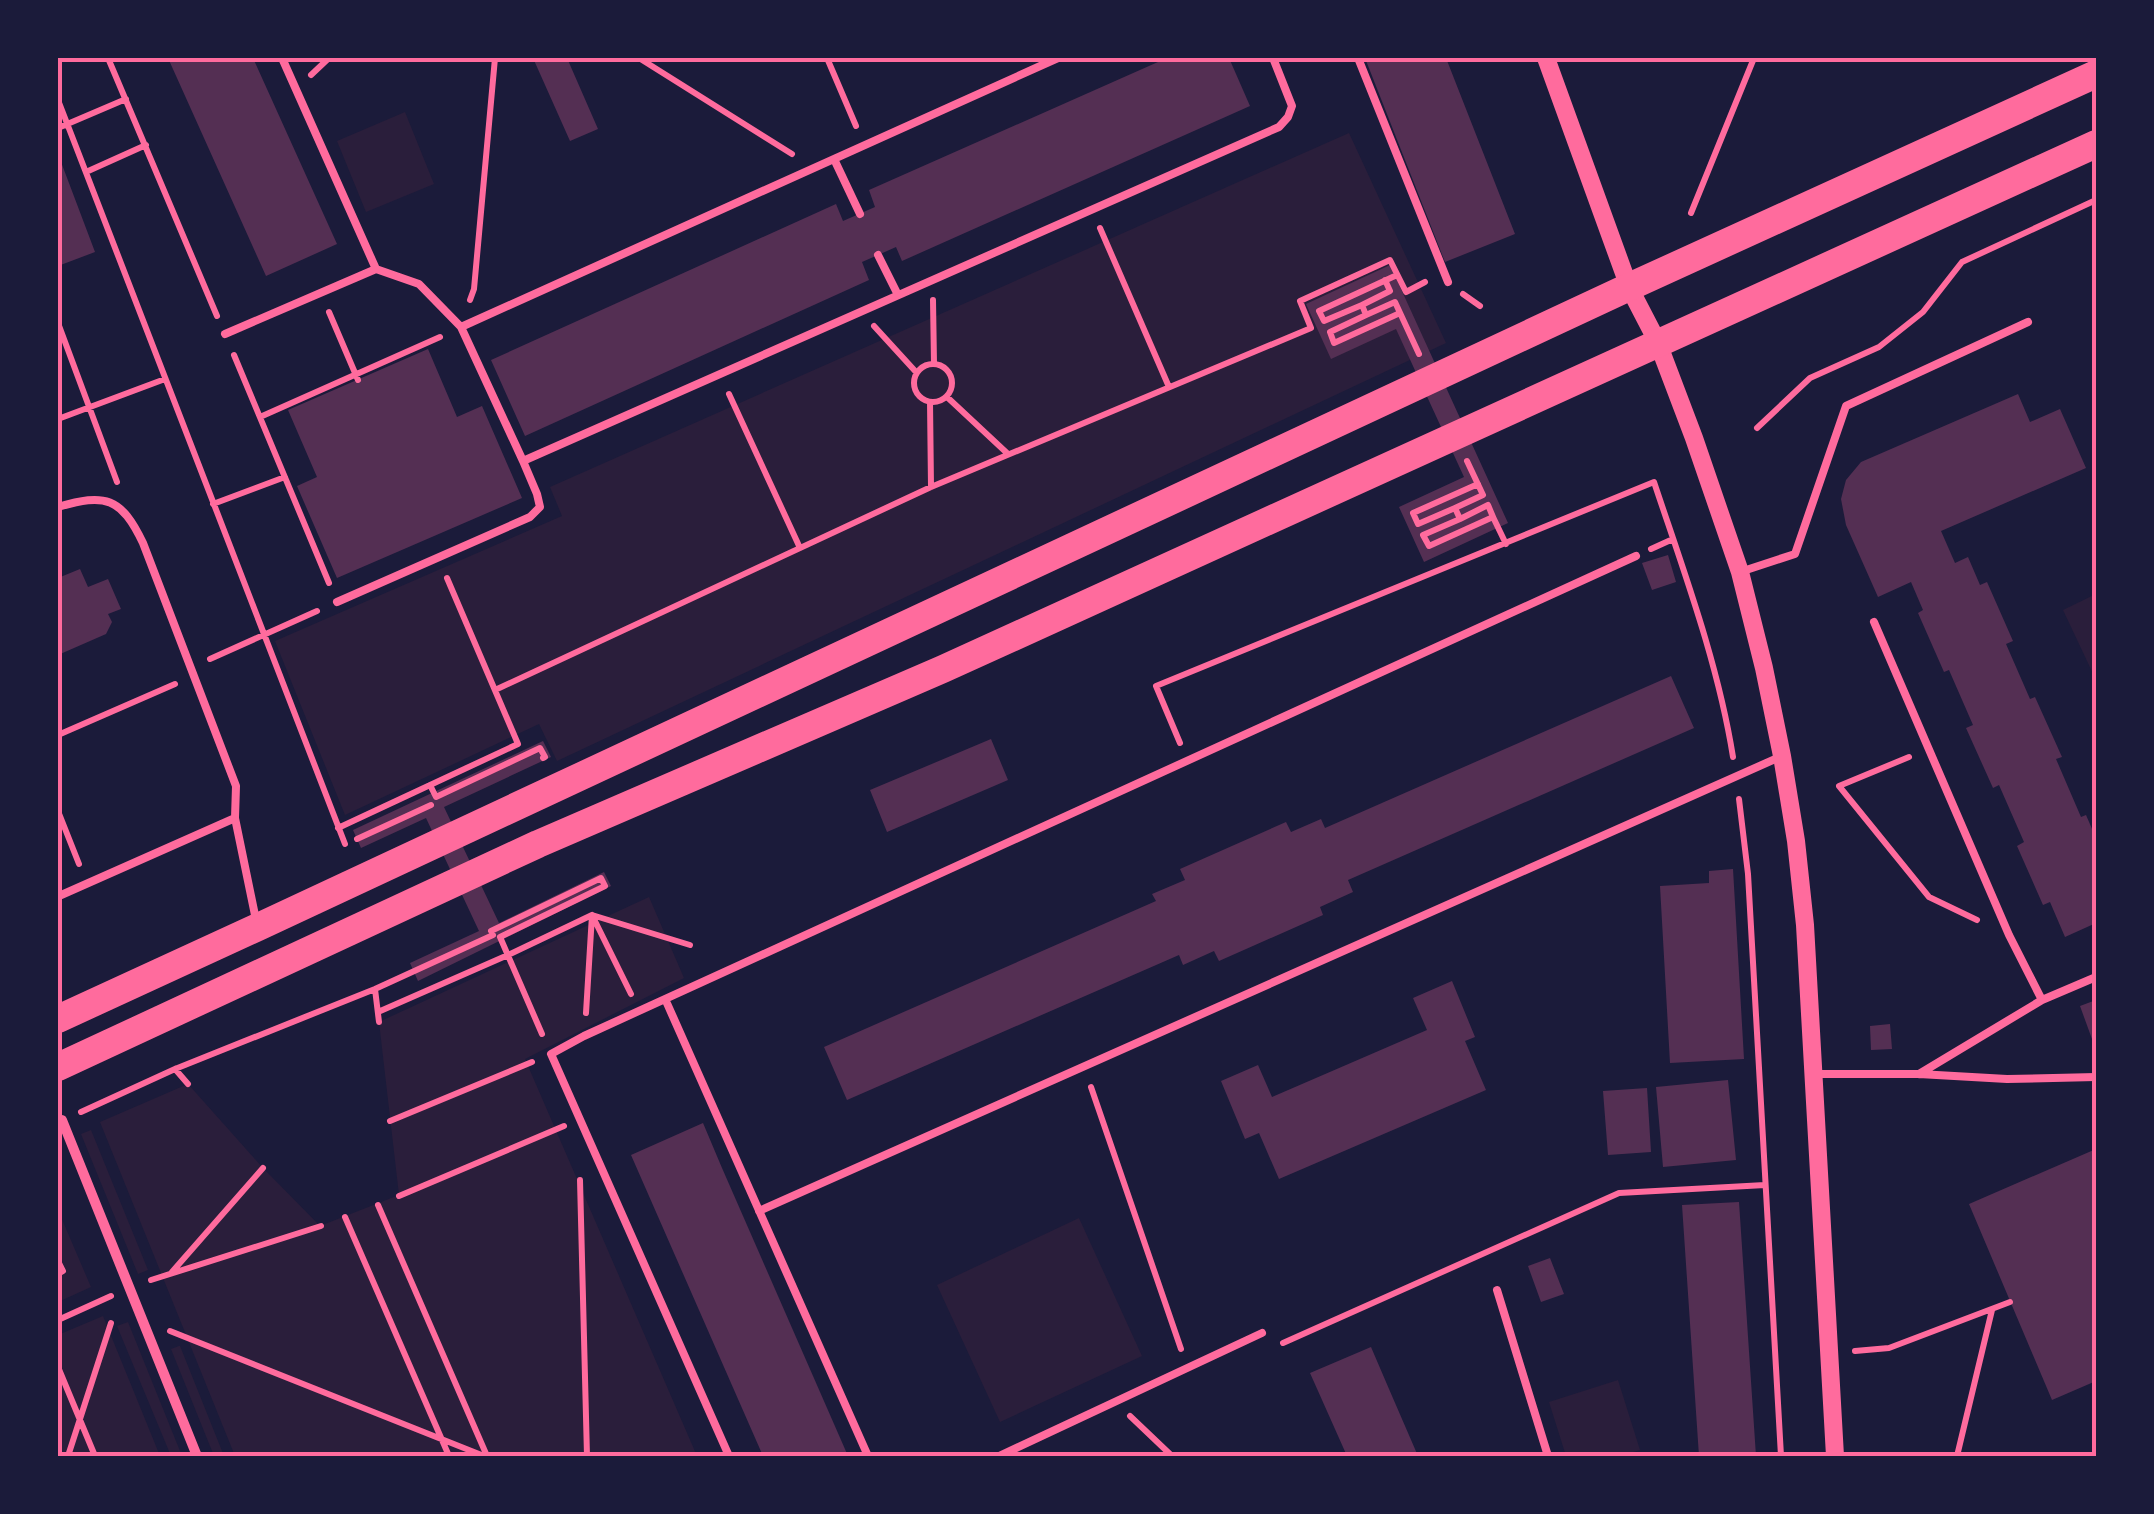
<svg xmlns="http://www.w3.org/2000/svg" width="2154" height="1514" font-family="'Noto Sans',sans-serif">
<rect width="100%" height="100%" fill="#1b1b3a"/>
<!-- green -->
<path fill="#2a1e3b" d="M 405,112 L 434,184 L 366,212 L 337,141 Z
M 1349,133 L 1446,343 L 557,761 L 539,724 L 345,815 L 275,641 L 562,516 L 550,487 Z
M 2096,594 L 2096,680 L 2063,610 Z
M 649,897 L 684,978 L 525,1059 L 697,1456 L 235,1456 L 100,1122 L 188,1084 L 263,1168 L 320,1226 L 399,1195 L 379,1022 Z
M 91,1130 L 148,1270 L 138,1274 L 81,1134 Z
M 58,1210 L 91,1287 L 58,1302 Z
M 1079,1218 L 1142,1356 L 1000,1422 L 937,1285 Z
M 103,1316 L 160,1456 L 58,1456 L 58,1335 Z
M 128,1322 L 182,1456 L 171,1456 L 117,1326 Z
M 179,1346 L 180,1346 L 224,1456 L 214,1456 L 171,1349 Z
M 1618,1380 L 1640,1450 L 1620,1456 L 1566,1456 L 1549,1402 Z"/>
<!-- building -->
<path fill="#542f53" d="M 168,58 L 253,58 L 337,244 L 266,276 Z
M 533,58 L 567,58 L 598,129 L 570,141 Z
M 1167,58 L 1229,58 L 1250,106 L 902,261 L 896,247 L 878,255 L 862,262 L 869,280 L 525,436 L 491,360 L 836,204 L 843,221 L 875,207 L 869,190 Z
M 1365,58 L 1446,58 L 1515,234 L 1445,262 Z
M 58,154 L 95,252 L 58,266 Z
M 1390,265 L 1508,523 L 1424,562 L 1399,507 L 1464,477 L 1396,329 L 1331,359 L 1306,304 Z
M 428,349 L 457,417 L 482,406 L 522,498 L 337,578 L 297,486 L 317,477 L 288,410 Z
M 2018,394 L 2030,422 L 2060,409 L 2086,468 L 1941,531 L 1955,563 L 1968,557 L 1980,585 L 1987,582 L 2013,641 L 2006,644 L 2030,699 L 2035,697 L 2062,757 L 2056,759 L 2081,817 L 2086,815 L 2096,838 L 2096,923 L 2065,937 L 2050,902 L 2043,905 L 2017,846 L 2024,842 L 1999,785 L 1993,788 L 1966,728 L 1973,725 L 1949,670 L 1944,672 L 1918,613 L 1923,610 L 1911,582 L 1878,597 L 1846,525 L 1841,499 L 1846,480 L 1861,462 Z
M 1668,555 L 1676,582 L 1652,590 L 1642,563 Z
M 80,569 L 88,587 L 108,579 L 121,609 L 108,614 L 112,622 L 106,634 L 58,655 L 58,578 Z
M 1671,676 L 1694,728 L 1348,880 L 1353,892 L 1320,907 L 1323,915 L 1219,961 L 1214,951 L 1183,965 L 1179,955 L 847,1100 L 824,1047 L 1156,901 L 1152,894 L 1185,880 L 1180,869 L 1286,822 L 1291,832 L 1321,819 L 1325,828 Z
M 991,739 L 1008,780 L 887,832 L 870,790 Z
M 543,741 L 551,757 L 444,807 L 499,923 L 604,872 L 611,886 L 418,981 L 410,963 L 479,931 L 426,818 L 361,848 L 353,830 Z
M 1733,869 L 1744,1059 L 1670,1063 L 1660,886 L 1709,883 L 1709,871 Z
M 1452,981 L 1475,1037 L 1465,1041 L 1486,1090 L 1279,1179 L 1259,1133 L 1245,1139 L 1221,1081 L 1258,1065 L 1272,1097 L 1427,1030 L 1413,998 Z
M 2096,1000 L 2096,1050 L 2080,1006 Z
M 1890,1024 L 1892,1049 L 1871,1050 L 1870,1026 Z
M 1728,1080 L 1736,1160 L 1663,1167 L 1656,1087 Z
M 1647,1088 L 1651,1152 L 1608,1155 L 1603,1091 Z
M 703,1123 L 722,1168 L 848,1456 L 763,1456 L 631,1155 Z
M 2096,1149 L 2096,1381 L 2052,1400 L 1969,1204 Z
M 1739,1202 L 1756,1456 L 1699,1456 L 1682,1205 Z
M 1550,1258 L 1564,1294 L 1541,1302 L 1528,1266 Z
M 1371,1347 L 1389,1389 L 1418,1456 L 1347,1456 L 1310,1373 Z"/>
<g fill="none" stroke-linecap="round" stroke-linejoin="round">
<!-- path -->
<path stroke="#ff6b9d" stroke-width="6" d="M 108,58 L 217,316
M 639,58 L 792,154
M 827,58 L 856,126
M 311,75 L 329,58
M 58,100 L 345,844
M 58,128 L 126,99
M 86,172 L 146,145
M 1691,213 L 1754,58
M 1100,228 L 1169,387
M 1397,275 L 1319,311 L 1324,321 L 1362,305 L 1366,315 L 1330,332 L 1334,343 L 1400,313
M 1463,294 L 1480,306
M 470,300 L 474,289 L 495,58
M 933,300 L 934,364
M 1362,305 L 1390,291 L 1385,280
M 329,312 L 358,380
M 1366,315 L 1395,302 L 1419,354
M 58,323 L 117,482
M 874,326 L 916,372
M 234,355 L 329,583
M914 383a19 19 0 1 1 38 0a19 19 0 1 1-38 0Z
M 729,394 L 800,548
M 947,397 L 1008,454
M 930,402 L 931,487
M 260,417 L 440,337
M 58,419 L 165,379
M 1757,428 L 1810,378 L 1879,347 L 1923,312 L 1962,262 L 2096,200
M 1478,484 L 1413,513 L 1418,524 L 1455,508 L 1460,519 L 1423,535 L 1429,546 L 1493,517 L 1506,544
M 213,504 L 285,477
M 1455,508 L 1483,495 L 1467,461
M 1460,519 L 1488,505 L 1493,517
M 1651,549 L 1673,539
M 210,659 L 317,611
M 495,690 L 931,487 L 1311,328 L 1300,301 L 1390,260 L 1406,292 L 1425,282
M 58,735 L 175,684
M 1180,743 L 1156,686 L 1654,482 C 1684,572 1718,663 1733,757
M 1909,757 L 1839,786 L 1929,897 L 1977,920
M 430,785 L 436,797 L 540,748 L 545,757 L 543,758
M 1739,799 L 1748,874 L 1781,1456
M 58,811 L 79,864
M 338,828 L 518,744 L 447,578
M 357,839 L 431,805
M 592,915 L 631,994
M 491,931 L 601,878 L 605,886 L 500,937 L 542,1034
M 375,989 L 379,1022
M 378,1012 L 508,955 L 592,915 L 690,945
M 586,1013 L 592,915
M 175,1069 L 188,1084
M 1091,1087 L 1181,1349
M 81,1112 L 175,1069 L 375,989 L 493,935
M 390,1121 L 532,1062
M 580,1180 L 587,1456
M 399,1196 L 564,1126
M 378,1205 L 487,1456
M 345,1217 L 449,1456
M 58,1261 L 63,1271 L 58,1274
M 172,1272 L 263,1168
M 151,1280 L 321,1226
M 58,1320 L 111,1296
M 170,1331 L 484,1456
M 1283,1343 L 1619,1193 L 1765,1185
M 1855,1351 L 1889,1348 L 2010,1302
M 58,1367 L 95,1456
M 1130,1416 L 1172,1456
M 68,1456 L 111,1323
M 1957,1456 L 1992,1310"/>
<!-- service -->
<path stroke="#ff6b9d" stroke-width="8" d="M 282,58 L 376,269 L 419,284 L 461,327 L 523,461 L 537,494 L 540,507 L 530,517 L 337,602
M 1358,58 L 1448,282
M 834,159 L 860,214
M 878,255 L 898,295
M 461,327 L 1058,58
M 225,334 L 376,269
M 523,461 L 1279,127 L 1288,117 L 1292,106 L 1273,58
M 58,507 C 105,493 121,497 143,543 L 236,786 L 235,818 L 256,920
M 1740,572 L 1795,554 L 1846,406 L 2028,322
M 1874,622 L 2009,935 L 2042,1000 L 1919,1074
M 59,896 L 235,818
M 2042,1000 L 2096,977
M 666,1001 L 868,1456
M 1816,1074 L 1919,1074 L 2007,1079 L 2096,1077
M 759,1211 L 1782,756
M 1497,1290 L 1548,1456
M 729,1456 L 551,1054 L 584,1036 L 1636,556
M 999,1456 L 1262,1333"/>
<!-- minor -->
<path stroke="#ff6b9d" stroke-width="10" d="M 62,1120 L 197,1456"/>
<!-- tertiary -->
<path stroke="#ff6b9d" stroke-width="18" d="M 1546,58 L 1629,287 L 1658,343 L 1694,438 L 1740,572 L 1764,668 L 1782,756 L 1796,841 L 1805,925 L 1835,1456"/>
<!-- trunk -->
<path stroke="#ff6b9d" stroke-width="28" d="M 58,1019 L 258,927 L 1629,287 L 2096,74
M 58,1067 L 538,844 L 943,669 L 2096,144"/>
</g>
<!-- border -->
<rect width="2154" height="1514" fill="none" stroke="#1b1b3a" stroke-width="120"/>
<rect x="60" y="60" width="2034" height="1394" fill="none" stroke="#ff6b9d" stroke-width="4"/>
</svg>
